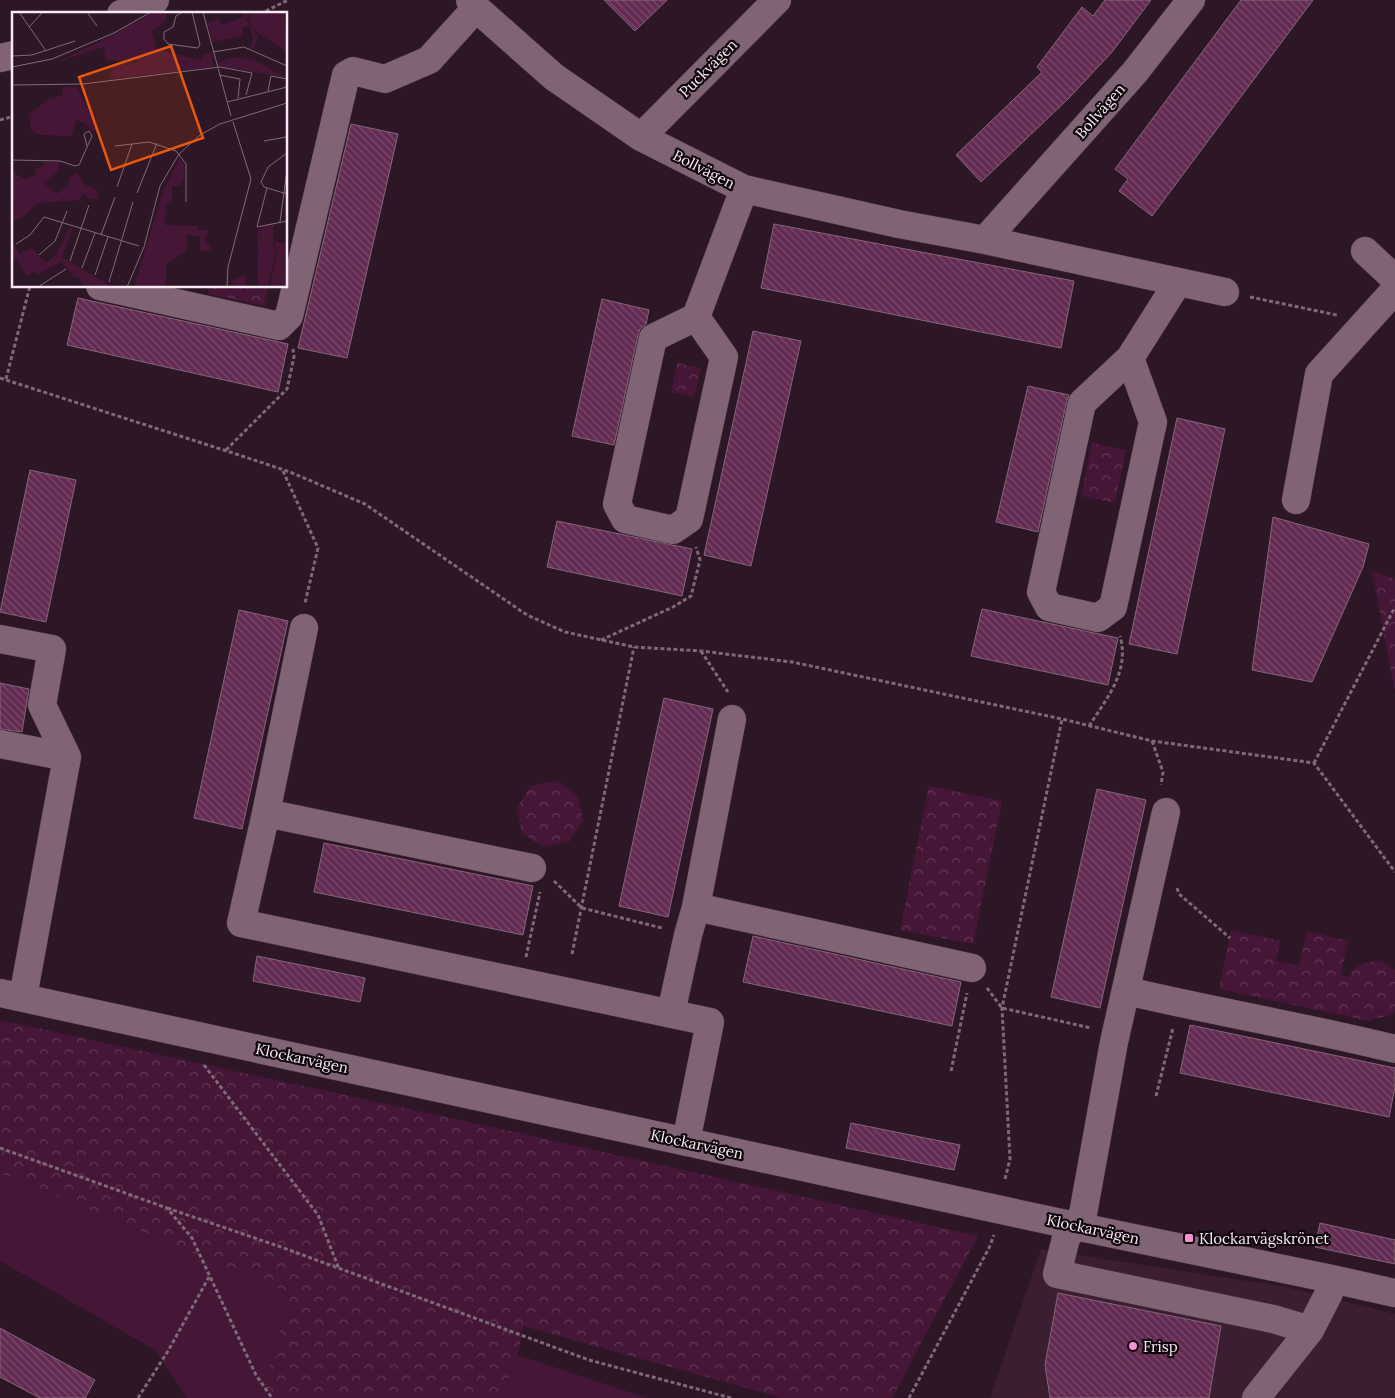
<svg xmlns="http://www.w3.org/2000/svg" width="1395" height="1398" font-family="Lora,serif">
<defs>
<pattern id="forest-crowns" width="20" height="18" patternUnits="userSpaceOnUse" patternTransform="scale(1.25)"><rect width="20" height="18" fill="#461637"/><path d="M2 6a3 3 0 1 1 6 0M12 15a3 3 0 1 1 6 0" fill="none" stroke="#623854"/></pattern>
<pattern id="building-back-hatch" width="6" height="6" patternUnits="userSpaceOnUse" patternTransform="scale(1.25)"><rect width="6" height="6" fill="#642b52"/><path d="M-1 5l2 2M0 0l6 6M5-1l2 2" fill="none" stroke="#7b4a6b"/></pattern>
</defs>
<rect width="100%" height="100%" fill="#2d1625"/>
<!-- built -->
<path fill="#3b1e31" d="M 1041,1249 L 1286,1287 L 1395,1314 L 1395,1398 L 990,1398 Z"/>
<!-- grass -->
<path fill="#461637" d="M 0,1173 L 290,1293 L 261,1398 L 187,1398 L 155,1350 L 0,1261 Z
M 518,1355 L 647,1398 L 501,1398 Z"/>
<!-- forest -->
<path fill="url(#forest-crowns)" d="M 209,286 L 269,286 L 265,306 L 208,294 Z
M 677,363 L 701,368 L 694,397 L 671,392 Z
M 1092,443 L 1126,450 L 1115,503 L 1081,496 Z
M 1372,571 L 1395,579 L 1395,691 L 1394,687 Z
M 557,781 L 578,796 L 583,821 L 569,842 L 543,847 L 522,833 L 517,807 L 531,786 Z
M 929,786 L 1002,801 L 973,944 L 900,930 Z
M 1231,930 L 1280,941 L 1276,961 L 1299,966 L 1307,931 L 1348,941 L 1341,975 L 1349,977 L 1357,965 L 1380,960 L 1395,970 L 1395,1010 L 1392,1015 L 1369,1020 L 1369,1021 L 1219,989 Z
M 0,1020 L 519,1133 L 978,1236 L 892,1398 L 782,1398 L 523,1326 L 518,1355 L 501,1398 L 261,1398 L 290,1293 L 0,1173 Z"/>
<!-- building -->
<path fill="url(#building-back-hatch)" stroke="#836778" d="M 604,0 L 667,0 L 635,31 Z
M 1105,0 L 1151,0 L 1112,52 L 1069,98 L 981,182 L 956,155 L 1042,72 L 1037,67 L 1082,7 L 1093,16 Z
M 1241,0 L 1313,0 L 1152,216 L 1119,191 L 1128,179 L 1115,169 Z
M 351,124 L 398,134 L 347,358 L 298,348 Z
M 774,224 L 1074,281 L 1061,348 L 761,288 Z
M 78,298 L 288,344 L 278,392 L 67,345 Z
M 602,299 L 649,310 L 646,324 L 640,329 L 638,335 L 614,445 L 572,436 Z
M 753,331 L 801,341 L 751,566 L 704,555 Z
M 1028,386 L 1069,395 L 1067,400 L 1038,532 L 996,522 Z
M 1177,418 L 1225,429 L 1177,654 L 1129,644 Z
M 30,470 L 76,480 L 46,622 L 0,612 Z
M 1273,517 L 1369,544 L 1363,567 L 1312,682 L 1252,670 Z
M 557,521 L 692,549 L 682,596 L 547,567 Z
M 982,609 L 1118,638 L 1108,685 L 971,656 Z
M 239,610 L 288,621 L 242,829 L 194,818 Z
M 0,683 L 29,689 L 22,732 L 0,729 Z
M 664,698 L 713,709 L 668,917 L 619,906 Z
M 1097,789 L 1146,800 L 1100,1008 L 1051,997 Z
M 324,843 L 533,886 L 523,935 L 314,892 Z
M 753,936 L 961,982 L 952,1026 L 743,982 Z
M 257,956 L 365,978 L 360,1002 L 253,981 Z
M 1190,1025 L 1395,1068 L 1395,1087 L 1389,1117 L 1180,1073 Z
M 851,1123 L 960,1145 L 954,1170 L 846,1148 Z
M 1320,1223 L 1395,1240 L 1395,1264 L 1315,1247 Z
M 1058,1293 L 1221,1326 L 1209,1398 L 1050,1398 L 1045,1365 Z
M 0,1328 L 95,1380 L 85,1398 L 40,1398 L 0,1377 Z"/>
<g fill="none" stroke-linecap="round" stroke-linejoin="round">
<!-- minor casing -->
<g stroke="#473540" stroke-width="29">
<path id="minor" d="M 470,0 L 476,8 L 554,77 L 641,137 L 744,189 L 899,224 L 985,240 L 1225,292
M 121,14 L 155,0
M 0,58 L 14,55
M 641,137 L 777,0
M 985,240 L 1135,72 L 1191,0
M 1365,251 L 1395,279
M 100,286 L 279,326 L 289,316 L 346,75 L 353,71 L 385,79 L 429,60 L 476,8
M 696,317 L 653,338 L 617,504 L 625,519 L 673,530 L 689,519 L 724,357 L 696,317 L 744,189
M 1130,358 L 1082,403 L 1041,592 L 1049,607 L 1098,618 L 1113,607 L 1153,422 L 1130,358 L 1178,282
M 1296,500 L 1319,374 L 1395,290
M 304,628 L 266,813 L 532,868
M 0,639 L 52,649 L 42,705 L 67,757 L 23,997
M 0,744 L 67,757
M 1166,812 L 1114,1042 L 1083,1214 L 1066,1238 L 1057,1274 L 1273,1319 L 1310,1330
M 266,813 L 241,923 L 710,1022 L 686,1142
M 696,907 L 972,968
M 1127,991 C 1216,1012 1306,1027 1395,1049
M 0,993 L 1075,1226 L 1332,1279 L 1395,1293
M 671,1013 L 688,935 L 696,907 L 732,719
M 1256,1398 L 1310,1330 L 1329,1293 L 1332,1279"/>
</g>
<!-- path -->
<path stroke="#7e6a76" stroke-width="3" stroke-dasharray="4 2.5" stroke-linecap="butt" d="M 260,14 L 288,0
M 0,120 L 14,116
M 1250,297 L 1337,315
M 0,378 L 236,454 L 290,472 L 365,504 L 527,615 L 565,632 L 634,647 L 701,651 L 792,662 L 1062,719 L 1152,741 L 1314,763 L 1395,872
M 6,379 L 30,286
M 226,450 L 287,389 L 294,357 L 293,349
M 283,471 L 318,548 L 305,603
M 601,640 L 673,607 L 691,596 L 700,560 L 696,547
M 701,651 L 728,692
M 1089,726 C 1107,698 1130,671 1120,636
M 1152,741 L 1163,772 L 1161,785
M 1314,763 L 1395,607
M 554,881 L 582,908 L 662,928
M 1177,888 L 1179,894 L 1230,938
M 572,954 L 634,647
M 526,957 L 540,892
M 987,988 L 1002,1008 L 1091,1028
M 204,1065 L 318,1215 L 339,1269
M 951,1071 L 967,993
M 1156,1096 L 1173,1028
M 0,1148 L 167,1208 L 192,1238 L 256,1375 L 272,1398
M 1005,1179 L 1010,1159 L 1002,1008 L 1062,719
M 167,1208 L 281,1247 L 589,1360 L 731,1398
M 138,1398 L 168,1351 L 209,1277
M 909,1398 L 989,1248 L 994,1235"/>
<!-- minor -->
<use href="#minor" stroke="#806375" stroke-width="28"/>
</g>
<!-- markers -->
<g fill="#f591d2" stroke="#0f060b" stroke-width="2">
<rect x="1184" y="1233" width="10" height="10" rx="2.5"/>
<circle cx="1133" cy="1346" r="5"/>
</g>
<g text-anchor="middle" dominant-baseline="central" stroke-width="4.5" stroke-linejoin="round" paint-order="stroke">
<!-- street labels -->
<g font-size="15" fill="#faeaf3" stroke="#0f060b">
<text transform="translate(708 68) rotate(-45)">Puckvägen</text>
<text transform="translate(1100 111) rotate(-49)">Bollvägen</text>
<text transform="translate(704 169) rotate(27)">Bollvägen</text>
<text transform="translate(302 1058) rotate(12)">Klockarvägen</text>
<text transform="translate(697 1144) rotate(12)">Klockarvägen</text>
<text transform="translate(1093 1229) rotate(12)">Klockarvägen</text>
</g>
<!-- poi labels -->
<g font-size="15" fill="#faeaf3" stroke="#0f060b" text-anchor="start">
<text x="1199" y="1238">Klockarvägskrönet</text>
<text x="1143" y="1346">Frisp</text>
</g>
</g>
<!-- overview -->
<g transform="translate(12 12)">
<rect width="275" height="275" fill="#2d1625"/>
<path d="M 150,0 L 155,0 L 154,8 L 140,19 L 145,37 L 189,48 L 191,43 L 199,40 L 201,55 L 192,56 L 192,50 L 142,47 L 126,38 L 126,48 L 94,49 L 91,32 L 104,31 ZM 231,0 L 235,0 L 235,8 L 246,25 L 242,37 L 239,36 L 241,25 L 237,13 L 230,16 L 231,24 L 201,30 L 195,11 L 206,7 L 209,13 L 232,5 ZM 242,39 L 243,49 L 275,66 L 207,54 L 206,50 L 223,45 L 241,48 ZM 253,214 L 252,238 L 246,238 L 245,218 ZM 58,215 L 61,216 L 50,245 L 101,275 L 73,275 L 66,265 L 63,266 L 49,250 L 25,263 L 22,260 L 15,264 L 4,247 L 0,249 L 0,228 L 7,242 L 20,236 L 34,251 L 44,243 ZM 262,230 L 275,231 L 268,275 L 258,275 L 265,241 Z" fill="#461637"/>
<path d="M 140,0 L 150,0 L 104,31 L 45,50 L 99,24 ZM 237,0 L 272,0 L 275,40 L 243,19 L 238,11 ZM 126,37 L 142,39 L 142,47 L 192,50 L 192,56 L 98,67 L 101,52 L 126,50 ZM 51,75 L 65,75 L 87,119 L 81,119 L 73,111 L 65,108 L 59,124 L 28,123 L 19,119 L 17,102 L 38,86 L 50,84 ZM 167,147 L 172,152 L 172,165 L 169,173 L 160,174 L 160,191 L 154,191 L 153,213 L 186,214 L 186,218 L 196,218 L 193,227 L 201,240 L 188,239 L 188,224 L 175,223 L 175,238 L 154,252 L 154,275 L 122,275 L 150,182 ZM 32,150 L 48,150 L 46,160 L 32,171 L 44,182 L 56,174 L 58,165 L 66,161 L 72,172 L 86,179 L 86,187 L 78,187 L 72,181 L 67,188 L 25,191 L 14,203 L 2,209 L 0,153 L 5,163 L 14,167 L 23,163 L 23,157 L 30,155 ZM 262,211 L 261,232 L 264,241 L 256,275 L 246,275 L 246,238 L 252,238 L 253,214 ZM 275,235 L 275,275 L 268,275 L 272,253 ZM 232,263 L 235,275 L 224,275 L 218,270 Z" fill="#461637"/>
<path fill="none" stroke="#7f6b77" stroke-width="1" d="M 7,0 L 34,39M 75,0 L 85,14M 171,0 L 164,4 L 161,15 L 152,20 L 152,27 L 156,32 L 186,36 L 188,33 L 180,0M 191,0 L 219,104M 17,15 L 31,0M 201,40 L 232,35 L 275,54M 0,44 L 20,43 L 63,29M 0,55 L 40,47 L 102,21 L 139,0M 207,63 L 228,67 L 226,86M 0,73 L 71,72 L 208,55 L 240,61 L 234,83M 256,79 L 259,64 L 275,67M 215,90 L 275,75M 252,129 L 274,125 L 275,122M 103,134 L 137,130 L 164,139 L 174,152 L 174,190M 275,141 L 256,155 L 249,170 L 252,175 L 275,182M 0,148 L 48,149 L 63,154 L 67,153 L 80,124 L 77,119 L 72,122 L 75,134M 105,175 L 120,132M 255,176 L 245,215 L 275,209M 125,181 L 145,131M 268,210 L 275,158M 89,223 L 103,185M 4,232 L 18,223 L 32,205 L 127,234M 27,243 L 43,229 L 55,199M 58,249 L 77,193M 70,256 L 83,221M 83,263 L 96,225M 97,270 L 121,190M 26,275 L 54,257M 115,275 L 132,235 L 148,174 L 167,142 L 188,123 L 208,112 L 275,91M 215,275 L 216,255 L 239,167 L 221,110"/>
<path fill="#e8590c" fill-opacity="0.15" stroke="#e8590c" stroke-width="2.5" d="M 159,34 L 191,126 L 99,158 L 67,65 Z"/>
<rect width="275" height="275" fill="none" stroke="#faeaf3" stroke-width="2.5"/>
</g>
</svg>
